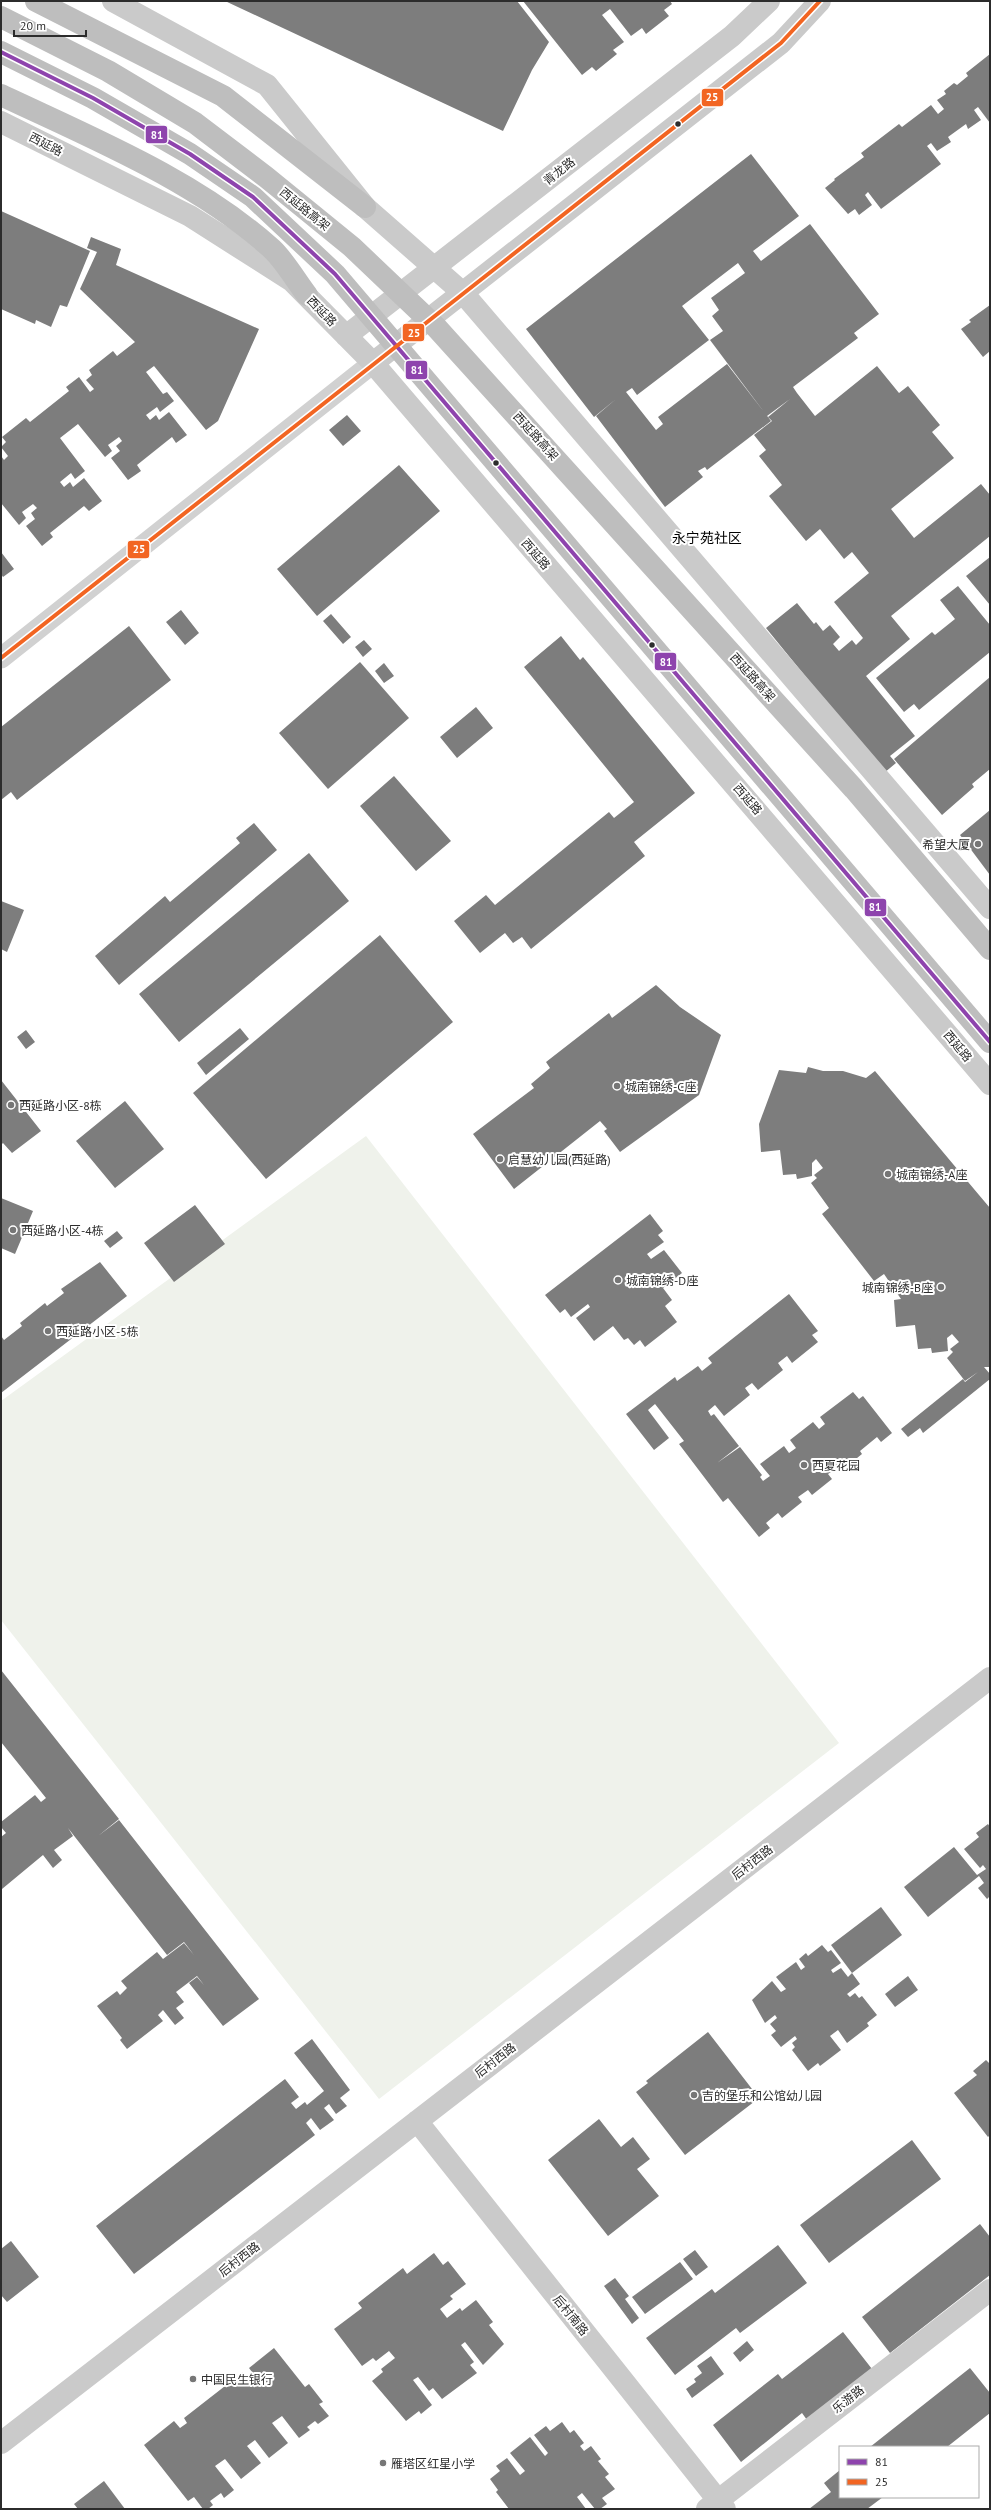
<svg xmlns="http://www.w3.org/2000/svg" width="991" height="2510" font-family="'PT Sans','Noto Sans SC',sans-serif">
<rect width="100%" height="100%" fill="#fff"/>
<!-- green -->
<path fill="#eff2eb" d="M 366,1136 L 839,1743 L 379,2099 L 1,1620 L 1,1401 Z"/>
<!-- building -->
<path fill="#7d7d7d" d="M 225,1 L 517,1 L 549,42 L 532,70 L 503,131 Z
M 523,1 L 670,1 L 672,4 L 664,10 L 669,16 L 646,34 L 642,28 L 631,36 L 610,9 L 602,15 L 624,42 L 613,50 L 617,54 L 596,71 L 592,67 L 582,75 Z
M 990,54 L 990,123 L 978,107 L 974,110 L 981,120 L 968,129 L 966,124 L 948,137 L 951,142 L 937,151 L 931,143 L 927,146 L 941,164 L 881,209 L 868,192 L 865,195 L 872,205 L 859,215 L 855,209 L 848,214 L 825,188 L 835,180 L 834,179 L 864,157 L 861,153 L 899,124 L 902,127 L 931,105 L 938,114 L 944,109 L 937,100 L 946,94 L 944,91 L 954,83 L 957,85 L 968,76 L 966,73 Z
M 751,154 L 799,216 L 753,251 L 761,261 L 810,224 L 879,314 L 854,333 L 858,338 L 793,387 L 797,393 L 815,416 L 877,366 L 899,393 L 908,386 L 940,425 L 932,432 L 954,458 L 891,509 L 914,538 L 981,484 L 990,495 L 990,536 L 891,616 L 910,639 L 866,676 L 915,736 L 890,756 L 896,763 L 884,773 L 766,628 L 797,603 L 814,624 L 816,622 L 823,631 L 830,625 L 840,637 L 833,644 L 839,651 L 852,640 L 856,645 L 863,638 L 834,602 L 869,573 L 852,552 L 844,559 L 820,529 L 806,541 L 769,496 L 782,485 L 759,456 L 766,450 L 754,435 L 772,421 L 768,417 L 790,399 L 767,416 L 710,340 L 723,331 L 712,316 L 719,310 L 711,298 L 745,273 L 738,263 L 682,306 L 709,340 L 637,395 L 632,388 L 626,392 L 656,430 L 663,424 L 658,417 L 727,364 L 771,421 L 707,470 L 705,467 L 698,471 L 703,477 L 665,507 L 596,416 L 616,399 L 594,417 L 526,329 Z
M 1,211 L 90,251 L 67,307 L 60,305 L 51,327 L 36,320 L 35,324 L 1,309 Z
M 91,237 L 121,249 L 116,265 L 259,329 L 218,421 L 206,430 L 154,366 L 146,372 L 163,394 L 167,392 L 174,401 L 160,412 L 157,407 L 146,415 L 150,420 L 156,415 L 159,420 L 169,412 L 187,435 L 176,443 L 172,437 L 137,465 L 141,471 L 128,480 L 111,458 L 120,451 L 116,446 L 122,441 L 119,437 L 108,445 L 112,451 L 105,457 L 78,424 L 60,438 L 85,471 L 75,479 L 71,473 L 60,482 L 64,487 L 70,482 L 73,487 L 84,478 L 102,501 L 89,511 L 84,506 L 50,533 L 53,537 L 42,546 L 26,526 L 35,519 L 31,513 L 37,508 L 33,504 L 22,512 L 26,518 L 19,525 L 1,503 L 1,456 L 4,460 L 8,456 L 1,447 L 6,442 L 2,437 L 26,418 L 30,422 L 69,391 L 66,387 L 79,377 L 90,392 L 94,389 L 86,380 L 92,375 L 89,370 L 113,351 L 117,356 L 135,342 L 80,289 L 97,252 L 87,248 Z
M 990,305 L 990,351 L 983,357 L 961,329 L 971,322 L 969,320 Z
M 347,415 L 361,431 L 343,446 L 329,430 Z
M 399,465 L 440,511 L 317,616 L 277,569 Z
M 1,552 L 14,569 L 3,577 L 1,574 Z
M 990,557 L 990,605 L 966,576 Z
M 958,586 L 990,625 L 990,652 L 919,710 L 914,704 L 904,712 L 876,678 L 932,632 L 935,635 L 955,619 L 940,600 Z
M 181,610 L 199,633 L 185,645 L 166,622 Z
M 331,614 L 351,637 L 343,644 L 323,621 Z
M 129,626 L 171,680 L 17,800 L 11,792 L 1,800 L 1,727 Z
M 561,636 L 580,660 L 583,657 L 695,793 L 634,842 L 645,856 L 531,949 L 522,937 L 513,943 L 505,933 L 480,953 L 454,921 L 486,895 L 495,905 L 609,812 L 614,818 L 634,802 L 524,667 Z
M 364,640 L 372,649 L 363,657 L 355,647 Z
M 360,662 L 409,718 L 328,789 L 279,733 Z
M 384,663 L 394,676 L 384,683 L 375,671 Z
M 990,677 L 990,769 L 972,784 L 974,787 L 942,815 L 894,759 Z
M 476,707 L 493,728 L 457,758 L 440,737 Z
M 394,776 L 451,841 L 416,871 L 360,806 Z
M 990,810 L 990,875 L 960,835 Z
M 254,823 L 277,850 L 119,985 L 95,956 L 165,896 L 170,902 L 240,843 L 236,838 Z
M 309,853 L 349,901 L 179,1042 L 139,994 Z
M 1,901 L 24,910 L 7,952 L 1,949 Z
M 380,935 L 453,1022 L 266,1179 L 193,1093 Z
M 656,985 L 680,1007 L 721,1035 L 699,1095 L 620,1152 L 604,1131 L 607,1129 L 600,1121 L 514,1189 L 473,1134 L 534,1088 L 531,1084 L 550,1068 L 546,1062 L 609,1013 L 612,1018 Z
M 240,1028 L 249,1039 L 206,1075 L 197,1063 Z
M 26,1030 L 35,1042 L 26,1049 L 17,1037 Z
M 808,1067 L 823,1071 L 843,1071 L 866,1078 L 875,1071 L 979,1195 L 911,1252 L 979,1195 L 990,1208 L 990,1367 L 984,1367 L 990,1374 L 990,1379 L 923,1433 L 920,1428 L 908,1437 L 901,1429 L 963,1379 L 965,1382 L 978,1372 L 965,1381 L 947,1358 L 953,1352 L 950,1349 L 959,1342 L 952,1334 L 947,1338 L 948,1351 L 932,1353 L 931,1348 L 918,1349 L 915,1325 L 896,1327 L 894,1300 L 901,1299 L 884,1274 L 874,1281 L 822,1214 L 829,1208 L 811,1183 L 817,1178 L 814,1175 L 823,1168 L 816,1159 L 812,1163 L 812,1176 L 797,1179 L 796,1174 L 783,1175 L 780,1150 L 761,1152 L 759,1124 L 779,1070 L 806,1073 Z
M 1,1080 L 41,1131 L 12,1153 L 3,1143 L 1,1145 Z
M 125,1101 L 164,1149 L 115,1188 L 76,1141 Z
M 1,1198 L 33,1211 L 15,1254 L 1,1248 Z
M 195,1205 L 225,1244 L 174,1282 L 144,1243 Z
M 650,1214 L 663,1231 L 658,1235 L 664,1242 L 647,1254 L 651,1259 L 664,1250 L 682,1273 L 663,1288 L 672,1300 L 665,1306 L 677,1322 L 645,1347 L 640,1340 L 634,1345 L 628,1338 L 624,1340 L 613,1326 L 594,1341 L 576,1318 L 590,1307 L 588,1304 L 571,1317 L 565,1309 L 560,1313 L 545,1295 Z
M 117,1231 L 123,1238 L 110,1248 L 104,1241 Z
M 100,1262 L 127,1296 L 1,1393 L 1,1336 L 4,1340 L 22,1326 L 20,1323 L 45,1303 L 47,1306 L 64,1293 L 61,1289 Z
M 789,1294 L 818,1331 L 812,1335 L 818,1342 L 792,1363 L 787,1356 L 778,1363 L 783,1370 L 758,1390 L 752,1383 L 745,1388 L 750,1395 L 724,1416 L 715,1405 L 708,1411 L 711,1416 L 714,1414 L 739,1446 L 717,1463 L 740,1447 L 762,1475 L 760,1477 L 763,1481 L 770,1476 L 760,1464 L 784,1446 L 789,1453 L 796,1448 L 790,1440 L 813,1422 L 819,1429 L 825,1424 L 820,1417 L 853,1392 L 859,1399 L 863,1396 L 892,1433 L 881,1442 L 877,1437 L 860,1451 L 862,1454 L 841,1471 L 838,1467 L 828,1474 L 832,1479 L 812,1495 L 808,1490 L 798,1497 L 802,1502 L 782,1518 L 778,1513 L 766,1523 L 770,1528 L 759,1537 L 728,1498 L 723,1502 L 679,1444 L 684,1441 L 655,1404 L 648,1410 L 669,1438 L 654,1450 L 626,1414 L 675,1377 L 677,1381 L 698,1366 L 702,1371 L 712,1363 L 708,1358 Z
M 1,1670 L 119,1819 L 98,1836 L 119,1820 L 259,1999 L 223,2026 L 189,1983 L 197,1977 L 204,1985 L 197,1976 L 176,1992 L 184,2002 L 176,2008 L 184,2018 L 175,2025 L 163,2010 L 158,2015 L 163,2021 L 127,2049 L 120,2040 L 122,2038 L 97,2006 L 117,1991 L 120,1995 L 127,1988 L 121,1981 L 157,1952 L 163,1959 L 184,1943 L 194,1955 L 184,1942 L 167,1955 L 68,1828 L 73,1836 L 54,1850 L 62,1860 L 53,1868 L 43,1855 L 2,1889 L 1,1887 L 1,1837 L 6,1833 L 1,1827 L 1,1822 L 35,1795 L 41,1802 L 46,1798 L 1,1742 Z
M 988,1824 L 990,1827 L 990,1896 L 987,1899 L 978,1888 L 984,1883 L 979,1876 L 928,1917 L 904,1887 L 954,1847 L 977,1875 L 986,1869 L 983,1865 L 980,1868 L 964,1849 L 979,1837 L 976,1833 Z
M 881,1907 L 902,1935 L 852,1973 L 831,1945 Z
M 822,1945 L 828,1952 L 831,1950 L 841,1963 L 831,1970 L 833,1973 L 841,1968 L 848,1977 L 852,1973 L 860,1984 L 847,1994 L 850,1997 L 855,1993 L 859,1998 L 862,1996 L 877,2015 L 867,2023 L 869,2026 L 847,2043 L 838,2030 L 830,2036 L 841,2050 L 820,2066 L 818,2063 L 808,2071 L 792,2050 L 795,2047 L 792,2043 L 797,2039 L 795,2036 L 781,2047 L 771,2035 L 776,2031 L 770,2024 L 777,2018 L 775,2015 L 765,2023 L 752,2000 L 772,1981 L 781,1992 L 786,1989 L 776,1977 L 796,1962 L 801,1970 L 805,1967 L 799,1959 L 806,1953 L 808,1956 Z
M 908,1976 L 918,1990 L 895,2007 L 885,1994 Z
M 708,2032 L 759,2098 L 685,2155 L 636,2092 L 648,2083 L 646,2081 Z
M 312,2039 L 350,2090 L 340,2098 L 347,2106 L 336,2114 L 329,2104 L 324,2108 L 334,2120 L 320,2130 L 311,2118 L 306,2123 L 315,2135 L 134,2274 L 96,2226 L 285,2079 L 299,2097 L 291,2103 L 296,2109 L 305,2102 L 307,2105 L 324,2091 L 294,2053 Z
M 986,2060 L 990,2064 L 990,2135 L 988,2137 L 954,2093 L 977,2075 L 973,2071 Z
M 599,2119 L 621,2147 L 633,2137 L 650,2159 L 637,2169 L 659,2196 L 608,2236 L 548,2160 Z
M 912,2140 L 941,2179 L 829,2263 L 800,2225 Z
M 980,2224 L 990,2237 L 990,2275 L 890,2353 L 862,2317 Z
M 11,2241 L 39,2277 L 7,2302 L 1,2295 L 1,2249 Z
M 778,2245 L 807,2283 L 740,2333 L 736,2328 L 675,2375 L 646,2338 L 712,2289 L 715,2293 Z
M 695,2250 L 708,2267 L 696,2276 L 683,2259 Z
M 434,2253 L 443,2265 L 448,2261 L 466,2284 L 450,2296 L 453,2299 L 440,2309 L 447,2318 L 460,2308 L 462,2311 L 476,2300 L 493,2322 L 489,2325 L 504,2344 L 483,2365 L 465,2342 L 461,2345 L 474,2362 L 470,2365 L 477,2373 L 442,2399 L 433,2388 L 429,2391 L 418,2377 L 413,2380 L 432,2405 L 421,2414 L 419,2411 L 406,2421 L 372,2381 L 383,2372 L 381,2369 L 395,2358 L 389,2351 L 376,2361 L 373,2358 L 362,2366 L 334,2329 L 362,2308 L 358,2303 L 403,2268 L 407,2274 Z
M 680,2262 L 693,2279 L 645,2314 L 632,2297 Z
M 615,2278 L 629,2296 L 625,2299 L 639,2318 L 632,2324 L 604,2286 Z
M 843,2332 L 872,2369 L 807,2420 L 802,2413 L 741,2462 L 713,2425 L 778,2374 L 782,2379 Z
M 747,2341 L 754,2350 L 740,2362 L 733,2353 Z
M 274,2348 L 305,2387 L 309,2384 L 323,2402 L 319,2404 L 329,2416 L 318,2424 L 315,2421 L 307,2427 L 310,2430 L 299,2438 L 282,2416 L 272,2423 L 288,2443 L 269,2458 L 255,2440 L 247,2446 L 261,2463 L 241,2479 L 225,2459 L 215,2466 L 234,2490 L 224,2498 L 221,2493 L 210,2501 L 213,2505 L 208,2509 L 203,2509 L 194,2497 L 188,2501 L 144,2445 L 174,2421 L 180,2428 L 187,2423 L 184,2418 L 243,2372 L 249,2380 L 255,2376 L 249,2368 Z
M 711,2356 L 724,2374 L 692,2398 L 686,2389 L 696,2382 L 694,2379 L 702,2373 L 697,2366 Z
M 970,2368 L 990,2393 L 990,2413 L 947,2447 L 870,2447 Z
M 562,2422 L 570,2433 L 574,2430 L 584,2443 L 580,2446 L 584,2451 L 591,2446 L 601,2459 L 598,2461 L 609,2474 L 605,2477 L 615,2489 L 602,2498 L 607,2504 L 600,2509 L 595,2509 L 582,2493 L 577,2497 L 586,2509 L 509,2509 L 496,2492 L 498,2490 L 490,2479 L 500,2471 L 496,2466 L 507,2458 L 520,2475 L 525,2471 L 510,2453 L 530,2437 L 545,2456 L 548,2453 L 534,2435 L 546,2426 L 550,2431 Z
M 840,2470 L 840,2497 L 883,2497 L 867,2509 L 809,2509 L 831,2492 L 824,2483 Z
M 104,2481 L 125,2509 L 78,2509 L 74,2504 Z"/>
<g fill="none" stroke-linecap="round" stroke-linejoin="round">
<!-- street -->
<path stroke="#d1d1d1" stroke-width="21" d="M 1,658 L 373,363"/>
<!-- secondary -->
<path stroke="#cacaca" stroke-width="22" d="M 113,1 L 267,85 L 365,207 L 463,293 L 990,908
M 1,122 L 190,216 L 292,281 L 373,363 L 990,1084
M 346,336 L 732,36 L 769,1
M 373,363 L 781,43 L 820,1
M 417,2121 L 725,2509
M 1,2443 L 990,1678
M 707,2509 L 990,2290"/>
<!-- highway -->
<path stroke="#bebebe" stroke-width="22" d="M 36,1 L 223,96 L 365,207
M 1,95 C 92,138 197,181 272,249 C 285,261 296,281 307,295"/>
<!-- highway-bridge -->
<path stroke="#bebebe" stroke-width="22" d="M 1,17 L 108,71 L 195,123 L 266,177 L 352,247 L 436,327 L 854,789 L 990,949
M 1,52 L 93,98 L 190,154 L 253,197 L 335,274 L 990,1042"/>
<!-- bus-1 casing -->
<g stroke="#fff" stroke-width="7">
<path id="bus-1" d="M 1,52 L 93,98 L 190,154 L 253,197 L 335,274 L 990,1042"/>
</g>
<!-- bus-2 casing -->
<g stroke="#fff" stroke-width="7">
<path id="bus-2" d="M 1,658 L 781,43 L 820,1"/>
</g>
<!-- bus-1 -->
<use href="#bus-1" stroke="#8e44ad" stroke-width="4"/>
<!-- bus-2 -->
<use href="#bus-2" stroke="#f26522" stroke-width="4"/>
</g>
<!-- markers -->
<g fill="#2c2c2c" stroke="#fff" stroke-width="1.5">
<circle cx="678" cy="124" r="3.5"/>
<circle cx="496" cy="463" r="3.5"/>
<circle cx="652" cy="645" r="3.5"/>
</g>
<g fill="#767676" stroke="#fff" stroke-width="1.5">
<circle cx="978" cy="844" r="4"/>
<circle cx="617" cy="1086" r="4"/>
<circle cx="11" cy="1105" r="4"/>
<circle cx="500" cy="1159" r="4"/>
<circle cx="888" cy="1174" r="4"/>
<circle cx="13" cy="1230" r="4"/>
<circle cx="618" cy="1280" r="4"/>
<circle cx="941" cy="1287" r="4"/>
<circle cx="48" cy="1331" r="4"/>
<circle cx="804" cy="1465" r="4"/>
<circle cx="694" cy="2095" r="4"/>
<circle cx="193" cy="2379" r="4"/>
<circle cx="383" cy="2463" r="4"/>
</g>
<g text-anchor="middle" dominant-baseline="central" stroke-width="4" stroke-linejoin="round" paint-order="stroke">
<!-- street labels -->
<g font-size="12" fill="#2c2c2c" stroke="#fff">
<text transform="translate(46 144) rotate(27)">西延路</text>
<text transform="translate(559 171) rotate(-38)">青龙路</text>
<text transform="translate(305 209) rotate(39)">西延路高架</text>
<text transform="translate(322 311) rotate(46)">西延路</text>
<text transform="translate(536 436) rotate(48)">西延路高架</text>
<text transform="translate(536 554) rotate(49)">西延路</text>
<text transform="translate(753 677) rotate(48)">西延路高架</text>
<text transform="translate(748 799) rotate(49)">西延路</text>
<text transform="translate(958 1046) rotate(50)">西延路</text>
<text transform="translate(752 1862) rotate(-38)">后村西路</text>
<text transform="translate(495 2060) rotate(-38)">后村西路</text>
<text transform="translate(239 2259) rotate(-38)">后村西路</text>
<text transform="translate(571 2315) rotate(51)">后村南路</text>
<text transform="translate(848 2399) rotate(-38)">乐游路</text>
</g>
<!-- poi labels -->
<g font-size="12" fill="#2c2c2c" stroke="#fff" text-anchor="start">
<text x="970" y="844" text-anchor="end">希望大厦</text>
<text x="625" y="1086">城南锦绣-C座</text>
<text x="19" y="1105">西延路小区-8栋</text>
<text x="508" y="1159">启慧幼儿园(西延路)</text>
<text x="896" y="1174">城南锦绣-A座</text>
<text x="21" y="1230">西延路小区-4栋</text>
<text x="626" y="1280">城南锦绣-D座</text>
<text x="933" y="1287" text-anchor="end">城南锦绣-B座</text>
<text x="56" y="1331">西延路小区-5栋</text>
<text x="812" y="1465">西夏花园</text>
<text x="702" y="2095">吉的堡乐和公馆幼儿园</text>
<text x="201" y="2379">中国民生银行</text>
<text x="391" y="2463">雁塔区红星小学</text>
</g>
<!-- quarter labels -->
<g font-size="14" fill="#000" stroke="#fff">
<text x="707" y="538">永宁苑社区</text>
</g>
</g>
<g stroke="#fff" stroke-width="1.5">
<rect x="701" y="88" width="23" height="19" rx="4" fill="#f26522"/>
<rect x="145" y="125" width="23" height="19" rx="4" fill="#8e44ad"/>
<rect x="402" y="323" width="23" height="19" rx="4" fill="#f26522"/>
<rect x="405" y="360" width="23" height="20" rx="4" fill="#8e44ad"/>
<rect x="127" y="540" width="23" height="19" rx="4" fill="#f26522"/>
<rect x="654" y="652" width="23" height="19" rx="4" fill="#8e44ad"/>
<rect x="864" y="898" width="23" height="19" rx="4" fill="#8e44ad"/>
</g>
<g font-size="11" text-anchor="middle" font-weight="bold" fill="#fff">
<text x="712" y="101">25</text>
<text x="157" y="139">81</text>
<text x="414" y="337">25</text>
<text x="417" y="374">81</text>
<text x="139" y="553">25</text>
<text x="666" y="666">81</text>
<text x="875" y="911">81</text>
</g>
<!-- border -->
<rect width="991" height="2510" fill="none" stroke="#2c2c2c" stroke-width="4"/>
<!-- legend -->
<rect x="839" y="2446" width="140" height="52" fill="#ffffff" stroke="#ababab"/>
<rect x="847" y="2459" width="20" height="6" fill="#8e44ad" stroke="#ababab"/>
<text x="875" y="2466" font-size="12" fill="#2c2c2c">81</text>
<rect x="847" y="2479" width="20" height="6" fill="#f26522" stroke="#ababab"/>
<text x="875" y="2486" font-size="12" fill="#2c2c2c">25</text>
<!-- scale -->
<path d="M14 30v6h72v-6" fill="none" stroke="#2c2c2c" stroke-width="2"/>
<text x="20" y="30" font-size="12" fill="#2c2c2c" stroke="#ffffff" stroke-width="3" paint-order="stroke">20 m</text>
</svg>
